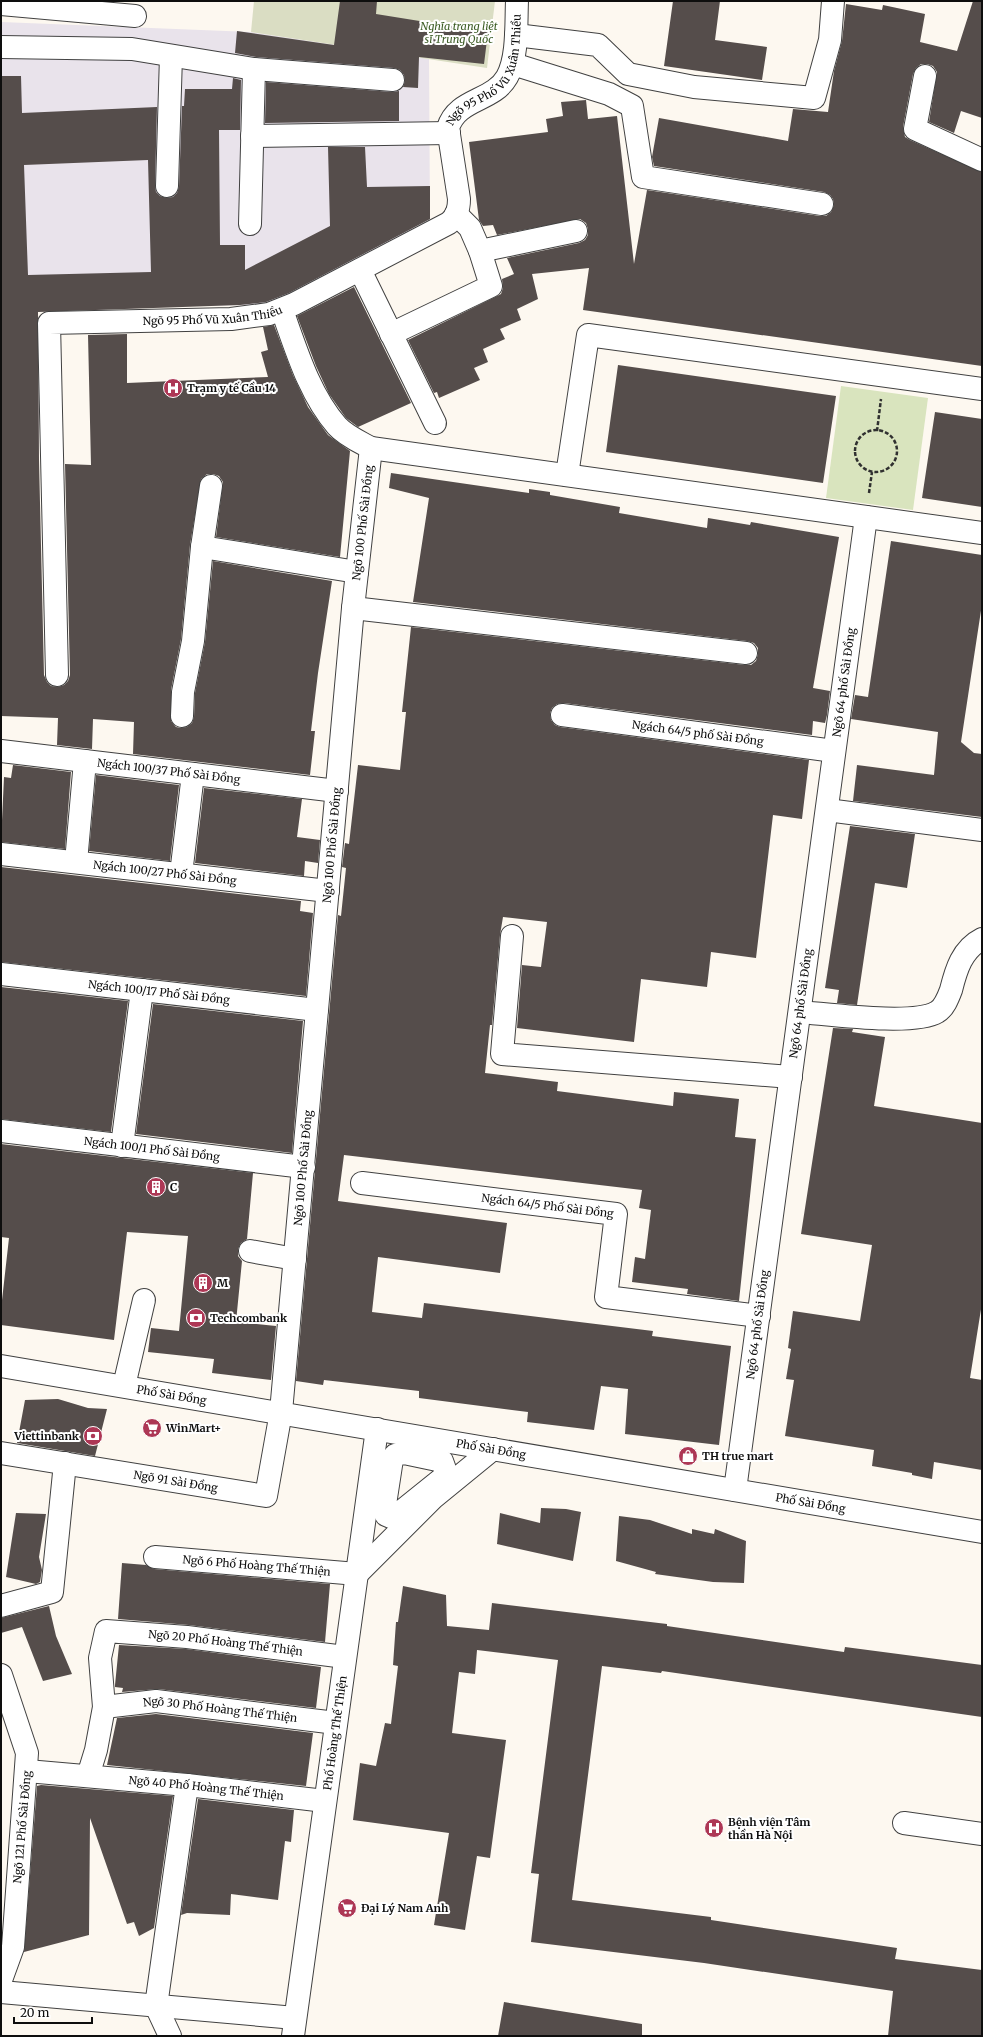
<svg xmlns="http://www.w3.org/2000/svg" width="983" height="2037" font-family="Merriweather,serif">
<rect width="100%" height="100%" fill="#fdf8f0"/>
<!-- industrial -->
<path fill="#e9e3eb" d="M 1,22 L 251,32 L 429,59 L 430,219 L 310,286 L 263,305 L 186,306 L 38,312 L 39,457 L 1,456 Z"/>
<!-- green -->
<path fill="#d9e4be" d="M 841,386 L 928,398 L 913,510 L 826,498 Z"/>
<!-- cemetery -->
<path fill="#daddc3" d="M 254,1 L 495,1 L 487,68 L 251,32 Z"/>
<!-- building -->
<path fill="#554d4b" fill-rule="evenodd" d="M 340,1 L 377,1 L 376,14 L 488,32 L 484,64 L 419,57 L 418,88 L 403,87 L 405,81 L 404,75 L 400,70 L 394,68 L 256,57 L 235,53 L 237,31 L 334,45 Z
M 673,1 L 720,1 L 715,40 L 767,47 L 762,80 L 664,66 Z
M 973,1 L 982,1 L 982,118 L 961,111 L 954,133 L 929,122 L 937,72 L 933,66 L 927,64 L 921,64 L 916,68 L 913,74 L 903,127 L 905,137 L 910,140 L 982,172 L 982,366 L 583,310 L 589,268 L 532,274 L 538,299 L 517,309 L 521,320 L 500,329 L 505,339 L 483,349 L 488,362 L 474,368 L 480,380 L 439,398 L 437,392 L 434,393 L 408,340 L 501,294 L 503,288 L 502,279 L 514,274 L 507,258 L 579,243 L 585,240 L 588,235 L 588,229 L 586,223 L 580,219 L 497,235 L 493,225 L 483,226 L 479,220 L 469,142 L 548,132 L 546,119 L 563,116 L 561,102 L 586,100 L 588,119 L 617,116 L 634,264 L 647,190 L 820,216 L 826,216 L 831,212 L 834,205 L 833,199 L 830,195 L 824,192 L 654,166 L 652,157 L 659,118 L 788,141 L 793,109 L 828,112 L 834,71 L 842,41 L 846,4 L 882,10 L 883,5 L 925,14 L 920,42 L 957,51 Z
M 1,76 L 21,76 L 22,113 L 157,107 L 155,186 L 156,192 L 160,196 L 167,198 L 173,197 L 177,193 L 179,187 L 182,106 L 184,106 L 185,89 L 232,89 L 233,78 L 241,80 L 240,130 L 219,130 L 220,245 L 245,245 L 245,270 L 330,226 L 328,147 L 365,147 L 367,187 L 430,186 L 430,219 L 289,293 L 266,302 L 240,305 L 38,312 L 39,460 L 44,675 L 47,682 L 51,686 L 58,687 L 64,685 L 68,681 L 70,675 L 65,464 L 91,465 L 88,335 L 127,334 L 127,383 L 268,377 L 261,352 L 268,350 L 263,327 L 274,325 L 293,375 L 308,407 L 328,435 L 350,451 L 340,557 L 216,537 L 223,482 L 219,476 L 213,474 L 207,474 L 201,479 L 190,545 L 181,639 L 171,690 L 171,721 L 176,727 L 181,728 L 187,727 L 192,723 L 194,717 L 195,693 L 205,642 L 213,561 L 332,581 L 318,673 L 311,731 L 315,731 L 310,775 L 133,754 L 134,722 L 93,719 L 92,749 L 57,745 L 58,718 L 1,716 ZM 148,160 L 151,272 L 28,275 L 24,165 Z
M 266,82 L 392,92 L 399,91 L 399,121 L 265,123 Z
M 354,287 L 411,403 L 358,427 L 346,418 L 329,394 L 316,366 L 297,316 Z
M 618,365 L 836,396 L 823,483 L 606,452 Z
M 935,412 L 982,419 L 982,507 L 922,498 Z
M 391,473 L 529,493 L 529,489 L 550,492 L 550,495 L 620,507 L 619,513 L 707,528 L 708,518 L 750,525 L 751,522 L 839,537 L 813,688 L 830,691 L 827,715 L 825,723 L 813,721 L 812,735 L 564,703 L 557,704 L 552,708 L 550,713 L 551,720 L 555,725 L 560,727 L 809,760 L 802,819 L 773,815 L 756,958 L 711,952 L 707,987 L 641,979 L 634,1042 L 517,1028 L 522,965 L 541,967 L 547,922 L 503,917 L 500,935 L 492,1025 L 490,1025 L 485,1073 L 558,1082 L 557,1091 L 673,1106 L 674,1092 L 739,1099 L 735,1137 L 756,1139 L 739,1301 L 687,1294 L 688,1289 L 632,1282 L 635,1257 L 645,1259 L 651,1210 L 639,1208 L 642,1190 L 344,1155 L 338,1201 L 507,1223 L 500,1273 L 378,1257 L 372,1312 L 422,1318 L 424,1303 L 653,1331 L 652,1336 L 731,1346 L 719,1445 L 625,1434 L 628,1389 L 601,1386 L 594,1430 L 527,1422 L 528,1412 L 419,1398 L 419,1391 L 324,1380 L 323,1385 L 296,1381 L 338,915 L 341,916 L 346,868 L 342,867 L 345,843 L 349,844 L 358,765 L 400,770 L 406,712 L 402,712 L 411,627 L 745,665 L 751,665 L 756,661 L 758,654 L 758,648 L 754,643 L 747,641 L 413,602 L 429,498 L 389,488 Z
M 891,541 L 982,555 L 982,604 L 961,742 L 974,753 L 982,754 L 982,817 L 853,801 L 857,765 L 934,775 L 938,732 L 851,719 L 855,695 L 868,697 Z
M 13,765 L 71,772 L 65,849 L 1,842 L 4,777 L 11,778 Z
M 96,775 L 179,785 L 170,861 L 89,851 Z
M 204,788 L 302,799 L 297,837 L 320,840 L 318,863 L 305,861 L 304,876 L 195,863 Z
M 850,826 L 915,834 L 907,888 L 875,883 L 857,1005 L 837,1003 L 839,990 L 825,988 Z
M 1,867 L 301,901 L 300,911 L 313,913 L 306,996 L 1,962 Z
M 1,987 L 128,1001 L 111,1132 L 1,1119 Z
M 153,1004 L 303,1021 L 292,1153 L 136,1134 Z
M 833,1028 L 853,1029 L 852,1032 L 885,1037 L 874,1106 L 982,1123 L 982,1303 L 970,1378 L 982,1380 L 982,1470 L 934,1462 L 932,1479 L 912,1475 L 912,1473 L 872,1466 L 874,1450 L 785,1436 L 794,1380 L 786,1379 L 791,1349 L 788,1348 L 793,1311 L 860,1321 L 872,1245 L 801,1234 Z
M 1,1144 L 253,1173 L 247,1239 L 241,1243 L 238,1249 L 238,1256 L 242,1261 L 236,1322 L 276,1326 L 271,1380 L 212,1373 L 214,1359 L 148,1352 L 151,1328 L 179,1331 L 188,1236 L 127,1232 L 114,1340 L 1,1325 L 1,1309 L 9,1238 L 1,1237 Z
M 58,1399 L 88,1408 L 107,1409 L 95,1456 L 17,1443 L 25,1400 Z
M 541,1508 L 566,1509 L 581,1512 L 573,1561 L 497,1544 L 500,1513 L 540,1523 Z
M 16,1513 L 46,1514 L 39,1557 L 42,1570 L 40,1582 L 36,1584 L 6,1577 Z
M 619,1516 L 650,1520 L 692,1534 L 692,1529 L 714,1534 L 715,1529 L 746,1541 L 744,1583 L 713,1582 L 655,1574 L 656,1572 L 616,1561 Z
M 122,1563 L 146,1565 L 154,1569 L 330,1584 L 325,1642 L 189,1625 L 118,1619 Z
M 403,1586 L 446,1595 L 447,1626 L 489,1630 L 492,1603 L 667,1624 L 667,1626 L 844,1652 L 845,1647 L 982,1665 L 982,1717 L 662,1671 L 661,1673 L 602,1666 L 572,1900 L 711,1917 L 711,1920 L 897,1948 L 895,1959 L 982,1970 L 982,2036 L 888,2036 L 893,1991 L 704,1963 L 531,1942 L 539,1874 L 531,1873 L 558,1660 L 477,1650 L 475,1674 L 459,1672 L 452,1733 L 506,1740 L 490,1858 L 477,1856 L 465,1930 L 434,1925 L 449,1833 L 353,1820 L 360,1763 L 376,1766 L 385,1723 L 391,1724 L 398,1666 L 393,1665 L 396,1622 L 398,1622 Z
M 49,1606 L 56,1636 L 72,1674 L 43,1681 L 22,1627 L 1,1633 L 1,1618 Z
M 119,1645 L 186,1649 L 321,1667 L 316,1708 L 158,1689 L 122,1692 L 123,1688 L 115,1687 L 115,1685 Z
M 156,1714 L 313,1733 L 306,1786 L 107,1765 L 117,1718 Z
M 41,1785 L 173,1796 L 154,1928 L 139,1936 L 134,1922 L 127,1924 L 90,1818 L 89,1935 L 24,1952 L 37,1786 Z
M 198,1799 L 294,1810 L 291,1842 L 285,1841 L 278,1900 L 231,1894 L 230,1915 L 187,1913 L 181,1915 Z
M 504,2002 L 642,2024 L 642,2036 L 498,2036 Z"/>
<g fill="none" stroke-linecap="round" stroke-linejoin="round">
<!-- minor casing -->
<g stroke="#414141" stroke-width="24">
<g id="minor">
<path d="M 1,4 L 135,16"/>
<path d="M 516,35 L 598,45 L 628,74 L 694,87 L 814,98 L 830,40 L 833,1"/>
<path d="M 1,47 L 132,49 L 254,69 L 393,80"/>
<path d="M 513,64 L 609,94 L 632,106 L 643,177 L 822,204"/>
<path d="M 925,76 L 915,129 L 982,160"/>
<path d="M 252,136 L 449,133"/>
<path d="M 167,186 L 171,56"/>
<path d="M 456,214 L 470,228 L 480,251 L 576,231"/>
<path d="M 250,224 L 254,69"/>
<path d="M 360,270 L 435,423"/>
<path d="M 282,310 C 296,349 309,394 337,426 C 346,436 360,442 371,448 L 982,533"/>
<path d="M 391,334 L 491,286 L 480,251"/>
<path d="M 567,475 L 588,335 L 982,389"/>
<path d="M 211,486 L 202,547 L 357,572"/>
<path d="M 353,608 L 746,653"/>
<path id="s1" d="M 57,675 L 49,323 L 231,319 L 269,314 L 294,304 L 449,223 C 457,216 459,209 459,199 L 448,128 C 457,98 493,102 507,77 C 518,58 516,23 517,1"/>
<path id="s2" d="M 562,715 L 834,751"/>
<path d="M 182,716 L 183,692 L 193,641 L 202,547"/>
<path id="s3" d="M 1,751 L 337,791"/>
<path d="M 827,810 L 982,830"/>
<path id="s4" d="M 1,854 L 328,891"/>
<path d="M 76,862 L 85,761"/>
<path d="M 181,874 L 193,774"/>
<path d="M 512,936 L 502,1054 L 791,1077"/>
<path id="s5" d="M 1,974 L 317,1010"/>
<path d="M 800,1012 C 828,1014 914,1026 937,1012 C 944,1008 948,998 951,990 C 956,970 962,949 982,939"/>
<path id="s6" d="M 1,1131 L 304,1167"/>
<path d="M 122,1146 L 142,990"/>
<path id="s7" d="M 362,1183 L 616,1214 L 606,1297 L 759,1316"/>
<path d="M 250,1251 L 295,1259"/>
<path id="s8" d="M 1,1366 L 982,1532"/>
<path d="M 124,1386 L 144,1300"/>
<path id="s9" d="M 1,1453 L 266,1496 L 281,1412 L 353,608 L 371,448"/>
<path d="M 404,1453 L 442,1461 L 446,1472 L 444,1477 L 393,1518 L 386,1515 L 384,1511 L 392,1459 L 395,1455 Z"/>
<path id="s10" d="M 735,1490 L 866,517"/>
<path id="s11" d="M 155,1557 L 357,1574"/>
<path d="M 357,1574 L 433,1498 L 493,1449"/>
<path d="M 1,1606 L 52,1592 L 65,1463"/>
<path d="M 1,1675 L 27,1753 L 13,1947 L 1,1980"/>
<path id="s12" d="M 104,1707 L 156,1701 L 336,1723"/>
<path id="s13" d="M 27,1771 L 187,1785 L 325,1801"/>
<path id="s14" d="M 88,1776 L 96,1750 L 104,1707 L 100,1658 L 106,1631 L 187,1637 L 345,1657"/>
<path d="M 904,1823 L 982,1834"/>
<path d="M 1,1992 L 295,2018"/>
<path d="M 170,2036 L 156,2006 L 187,1785"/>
<path id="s15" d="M 293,2036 L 377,1429"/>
</g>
</g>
<!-- path -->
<path stroke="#303030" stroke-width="2.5" stroke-dasharray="4 2" stroke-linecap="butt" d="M855 451a21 21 0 1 1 42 0a21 21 0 1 1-42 0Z
M 877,431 L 881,399
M 869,493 L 872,472"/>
<!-- minor -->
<use href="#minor" stroke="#fff" stroke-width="22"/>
</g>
<!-- icons -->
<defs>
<g id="hospital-disc" transform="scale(1)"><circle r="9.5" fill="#ad3755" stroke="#fff"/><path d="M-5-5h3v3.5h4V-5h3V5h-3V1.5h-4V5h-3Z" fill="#fff"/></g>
<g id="building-disc" transform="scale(1)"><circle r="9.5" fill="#ad3755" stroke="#fff"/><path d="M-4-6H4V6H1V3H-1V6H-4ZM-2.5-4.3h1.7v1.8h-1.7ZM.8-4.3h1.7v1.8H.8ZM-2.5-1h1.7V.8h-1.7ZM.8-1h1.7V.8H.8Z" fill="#fff"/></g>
<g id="bank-disc" transform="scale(1)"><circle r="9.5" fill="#ad3755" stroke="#fff"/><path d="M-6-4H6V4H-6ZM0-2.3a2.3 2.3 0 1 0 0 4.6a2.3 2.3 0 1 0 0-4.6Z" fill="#fff"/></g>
<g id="supermarket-disc" transform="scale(1)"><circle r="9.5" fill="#ad3755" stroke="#fff"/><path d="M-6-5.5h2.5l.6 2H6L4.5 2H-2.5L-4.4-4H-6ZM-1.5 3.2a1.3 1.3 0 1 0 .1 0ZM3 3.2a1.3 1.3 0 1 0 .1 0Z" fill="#fff"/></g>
<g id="shop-disc" transform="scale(1)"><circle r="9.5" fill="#ad3755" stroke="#fff"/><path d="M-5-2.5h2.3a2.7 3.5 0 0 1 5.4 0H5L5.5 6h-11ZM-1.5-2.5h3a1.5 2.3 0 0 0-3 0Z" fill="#fff"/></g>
</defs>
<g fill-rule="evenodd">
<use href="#hospital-disc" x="173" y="388"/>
<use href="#building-disc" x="156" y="1187"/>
<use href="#building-disc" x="203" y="1283"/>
<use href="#bank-disc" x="196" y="1318"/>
<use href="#supermarket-disc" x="152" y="1428"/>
<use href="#bank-disc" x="93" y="1436"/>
<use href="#shop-disc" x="688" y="1456"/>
<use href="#hospital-disc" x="714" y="1828"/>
<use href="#supermarket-disc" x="347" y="1908"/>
</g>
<g text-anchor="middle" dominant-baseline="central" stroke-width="4" stroke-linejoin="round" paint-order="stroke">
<!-- park labels -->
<g font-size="11" font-style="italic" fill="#3d5d26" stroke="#fff">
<text x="459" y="26">Nghĩa trang liệt<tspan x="459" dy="13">sĩ Trung Quốc</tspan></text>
</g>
<!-- street labels -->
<g font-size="11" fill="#0e0e0e" stroke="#fff">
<text stroke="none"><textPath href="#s1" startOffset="947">Ngõ 95 Phố Vũ Xuân Thiều</textPath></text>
<text stroke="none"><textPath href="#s1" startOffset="516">Ngõ 95 Phố Vũ Xuân Thiều</textPath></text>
<text stroke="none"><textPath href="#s9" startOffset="1247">Ngõ 100 Phố Sài Đồng</textPath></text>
<text stroke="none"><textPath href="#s10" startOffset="815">Ngõ 64 phố Sài Đồng</textPath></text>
<text stroke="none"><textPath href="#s2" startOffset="137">Ngách 64/5 phố Sài Đồng</textPath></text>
<text stroke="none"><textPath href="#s3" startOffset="169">Ngách 100/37 Phố Sài Đồng</textPath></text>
<text stroke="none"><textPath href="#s9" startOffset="923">Ngõ 100 Phố Sài Đồng</textPath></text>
<text stroke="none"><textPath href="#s4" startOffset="165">Ngách 100/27 Phố Sài Đồng</textPath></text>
<text stroke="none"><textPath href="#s5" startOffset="159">Ngách 100/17 Phố Sài Đồng</textPath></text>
<text stroke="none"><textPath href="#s10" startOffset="491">Ngõ 64 phố Sài Đồng</textPath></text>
<text stroke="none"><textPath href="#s6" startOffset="152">Ngách 100/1 Phố Sài Đồng</textPath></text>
<text stroke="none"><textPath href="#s9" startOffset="599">Ngõ 100 Phố Sài Đồng</textPath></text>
<text stroke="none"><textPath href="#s7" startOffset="187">Ngách 64/5 Phố Sài Đồng</textPath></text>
<text stroke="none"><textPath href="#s10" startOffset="167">Ngõ 64 phố Sài Đồng</textPath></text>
<text stroke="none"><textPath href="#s8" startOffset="173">Phố Sài Đồng</textPath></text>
<text stroke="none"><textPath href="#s8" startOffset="497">Phố Sài Đồng</textPath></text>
<text stroke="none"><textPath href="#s9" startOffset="177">Ngõ 91 Sài Đồng</textPath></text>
<text stroke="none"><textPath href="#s8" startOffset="821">Phố Sài Đồng</textPath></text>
<text stroke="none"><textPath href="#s11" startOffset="102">Ngõ 6 Phố Hoàng Thế Thiện</textPath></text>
<text stroke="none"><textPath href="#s14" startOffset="268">Ngõ 20 Phố Hoàng Thế Thiện</textPath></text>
<text stroke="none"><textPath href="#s12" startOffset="117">Ngõ 30 Phố Hoàng Thế Thiện</textPath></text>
<text stroke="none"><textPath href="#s15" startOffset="306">Phố Hoàng Thế Thiện</textPath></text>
<text stroke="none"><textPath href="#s13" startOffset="180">Ngõ 40 Phố Hoàng Thế Thiện</textPath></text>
<text transform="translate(22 1827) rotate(-85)">Ngõ 121 Phố Sài Đồng</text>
</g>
<!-- poi labels -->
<g font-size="11" font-weight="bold" fill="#0e0e0e" stroke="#fff" text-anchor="start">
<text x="187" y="388">Trạm y tế Cầu 14</text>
<text x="170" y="1187">C</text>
<text x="217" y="1283">M</text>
<text x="210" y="1318">Techcombank</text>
<text x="166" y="1428">WinMart+</text>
<text x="79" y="1436" text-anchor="end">Viettinbank</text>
<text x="702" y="1456">TH true mart</text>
<text x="728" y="1822">Bệnh viện Tâm<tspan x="728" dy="13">thần Hà Nội</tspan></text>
<text x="361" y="1908">Đại Lý Nam Anh</text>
</g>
</g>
<!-- border -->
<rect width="983" height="2037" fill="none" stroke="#0e0e0e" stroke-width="4"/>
<!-- scale -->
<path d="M14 2017v6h78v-6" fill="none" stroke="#0e0e0e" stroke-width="2"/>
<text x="20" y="2017" font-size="12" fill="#0e0e0e" stroke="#ffffff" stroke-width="3" paint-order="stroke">20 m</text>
</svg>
